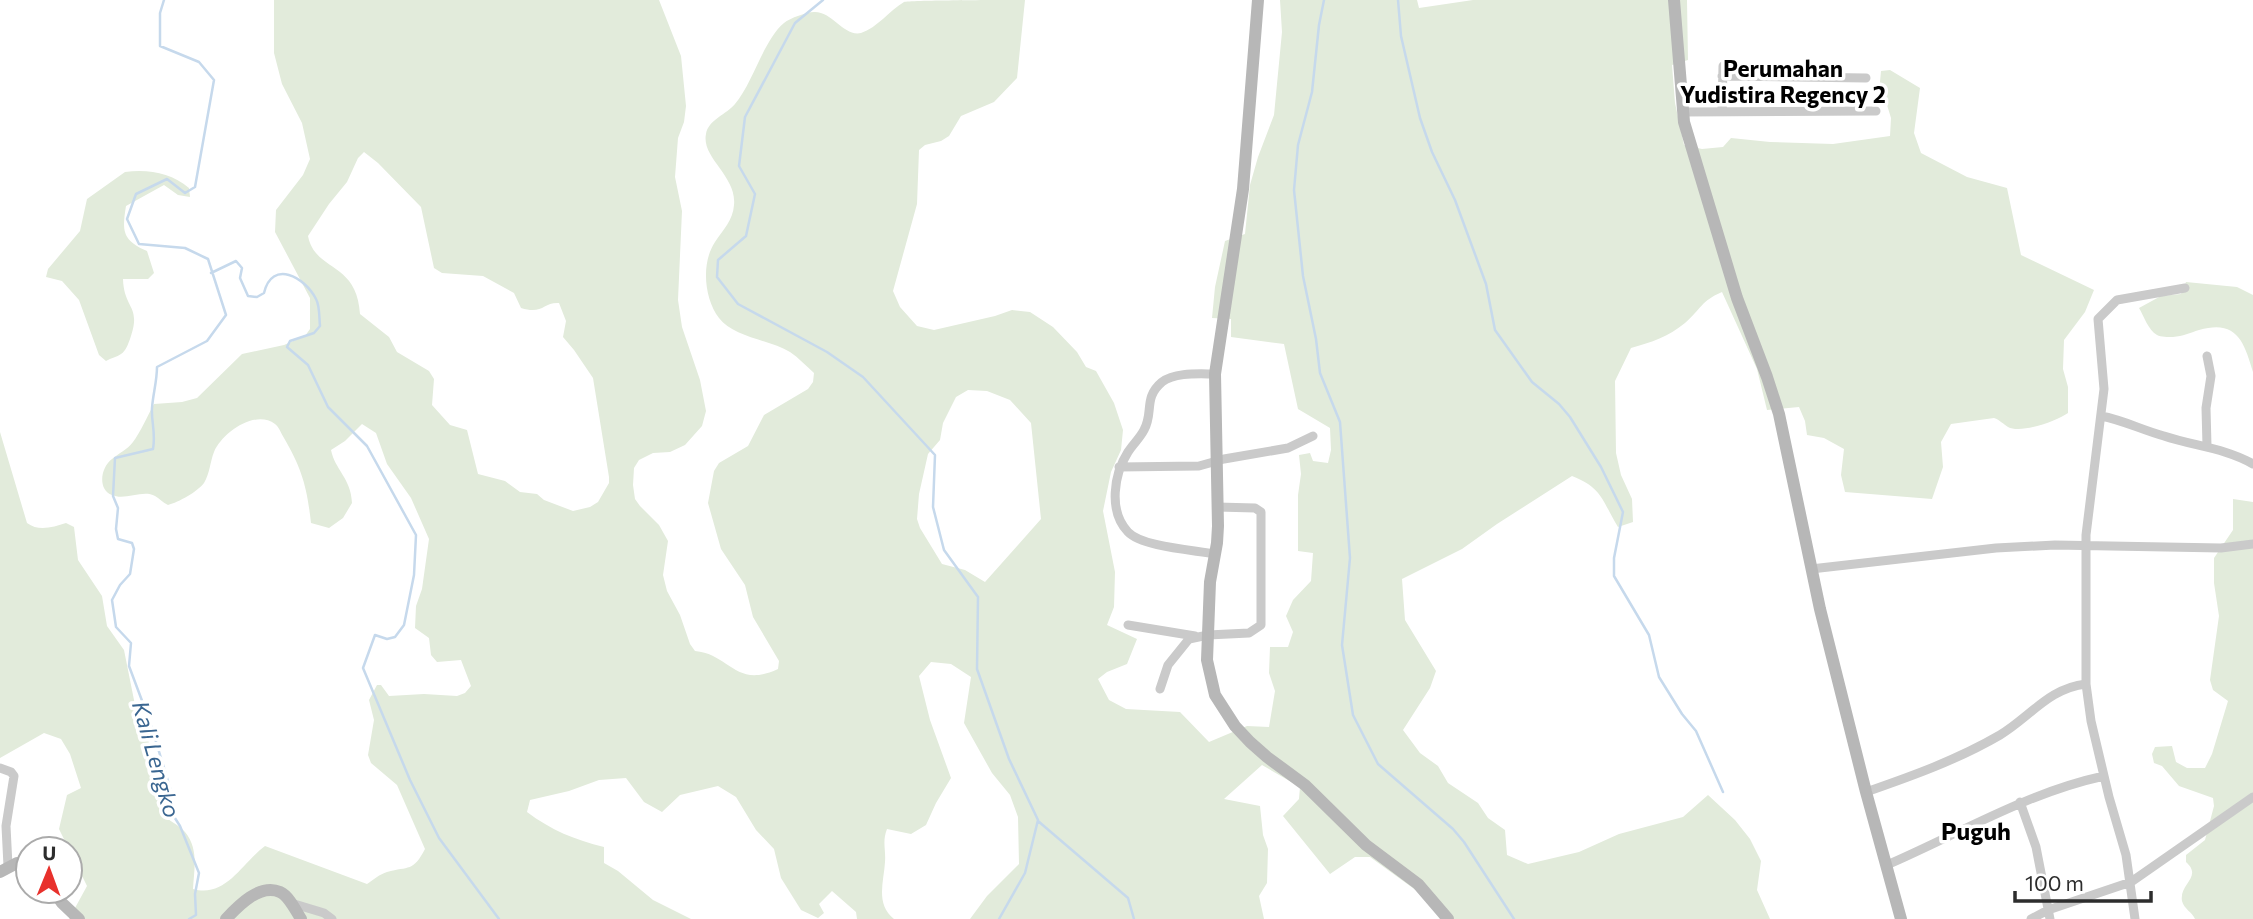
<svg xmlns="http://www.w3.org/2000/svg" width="2253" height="919" font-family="Commissioner,sans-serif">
<rect width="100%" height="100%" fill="#fff"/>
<!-- green -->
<path fill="#e2ebdb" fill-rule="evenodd" d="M 274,0 L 659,0 L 681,56 L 686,106 L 684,122 L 678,138 L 675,177 L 682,211 L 678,300 L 682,327 L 700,380 L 706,411 L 702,426 L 685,445 L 670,452 L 653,453 L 639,460 L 634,468 L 633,485 L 635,499 L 640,506 L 659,525 L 668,541 L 663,575 L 667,591 L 680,615 L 690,644 L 695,651 C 730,654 735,689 778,669 L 779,661 L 753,617 L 745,585 L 721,549 L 708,503 L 714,471 L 719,463 L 748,446 L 764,415 L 808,389 L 813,382 L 814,373 C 806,366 799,358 790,352 C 770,340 733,337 719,318 C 704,298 701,263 715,242 C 723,230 733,220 734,205 C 737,176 701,158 706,134 C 708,120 727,114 735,104 C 753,83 764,39 784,23 C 790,18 807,12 814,12 C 832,11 844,37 861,33 C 877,28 890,10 904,2 C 911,0 1009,0 1025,0 L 1017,78 L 994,102 L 961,116 L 949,136 L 941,141 L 925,145 L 919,150 L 917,204 L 893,291 L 900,307 L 917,326 L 934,330 L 995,316 L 1012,310 L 1030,312 L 1053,327 L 1077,352 L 1086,367 L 1096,371 L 1114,403 L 1123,430 L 1121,450 L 1111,472 L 1103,511 L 1115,572 L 1114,607 L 1107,625 L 1137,639 L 1127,664 L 1107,672 L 1098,679 L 1109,700 L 1126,709 L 1180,712 L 1209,742 L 1247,726 L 1269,727 L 1275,691 L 1269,673 L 1270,647 L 1288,647 L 1293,632 L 1286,616 L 1293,600 L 1311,581 L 1313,553 L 1298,551 L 1298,495 L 1301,474 L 1299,455 L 1310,453 L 1313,461 L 1328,463 L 1331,450 L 1330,428 L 1298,409 L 1284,344 L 1231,337 L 1231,319 L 1212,318 L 1215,287 L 1225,241 L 1245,234 L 1250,185 L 1258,157 L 1274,115 L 1282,32 L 1280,0 L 1417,0 L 1419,8 L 1473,0 L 1687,0 L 1688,60 L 1672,65 L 1675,103 L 1684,145 L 1702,149 L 1723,147 L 1731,138 L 1770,142 L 1833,144 L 1890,136 L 1891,118 L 1880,82 L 1881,71 L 1890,70 L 1920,88 L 1914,133 L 1921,153 L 1967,177 L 2007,188 L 2021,255 L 2094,290 L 2085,312 L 2064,340 L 2063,369 L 2068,387 L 2068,413 C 2057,421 2021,434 2008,427 C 2003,424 2000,420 1994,418 L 1951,424 L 1941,442 L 1943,467 L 1932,499 L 1845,492 L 1841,475 L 1844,449 L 1824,438 L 1807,435 L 1805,421 L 1799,407 L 1767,410 L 1757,369 L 1722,292 C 1701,301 1701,309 1685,323 C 1668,337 1652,342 1631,348 L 1615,381 L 1616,453 L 1621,475 L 1632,499 L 1633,522 L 1618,527 C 1602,501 1603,488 1572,476 L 1497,524 L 1462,549 L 1402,579 L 1405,620 L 1436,671 L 1430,688 L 1403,730 L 1420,753 L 1438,766 L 1448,783 L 1478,803 L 1488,818 L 1505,830 L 1507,855 L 1528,864 L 1579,852 L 1619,834 L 1683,817 L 1708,795 L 1735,820 L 1750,839 L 1761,861 L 1757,890 L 1770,919 L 1440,919 L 1428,899 L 1370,857 L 1355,857 L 1330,874 L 1283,816 L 1299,799 L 1300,787 L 1262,765 L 1224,799 L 1260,806 L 1263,835 L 1268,849 L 1267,883 L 1259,896 L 1264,919 L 970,919 L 987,896 L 1019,864 L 1018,817 L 1010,795 L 992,773 L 964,723 L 971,677 L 951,664 L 931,662 L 919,676 L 930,720 L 951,778 L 936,803 L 926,825 L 911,834 L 887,829 C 882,842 886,849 885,862 C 884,881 875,904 894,919 L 857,919 L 856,912 L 832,891 L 819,904 L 824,913 L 818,918 L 801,910 L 781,878 L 774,849 L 756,830 L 736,797 L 718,786 L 680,795 L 662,812 L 644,802 L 626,778 L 599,780 L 569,791 L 530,800 L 527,812 C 551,830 575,840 604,847 L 604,863 L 618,871 L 653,900 L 691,919 L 69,919 L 87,886 L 59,829 L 67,795 L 81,788 L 70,754 L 61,739 L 44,733 L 0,758 L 0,432 L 27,523 C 39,532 53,527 66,523 L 74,527 L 78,560 L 102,596 L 107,626 L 124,650 L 135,705 L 148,735 L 150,755 L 164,784 L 162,814 C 169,821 179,825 185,832 C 199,849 194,869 193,889 C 226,898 241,864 265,846 L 367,884 C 373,880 380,874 387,872 C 409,866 413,872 425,849 L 397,785 L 371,763 L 368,755 L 374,720 L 369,700 L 377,685 L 381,685 L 389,696 L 424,694 L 457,696 L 465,693 L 471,686 L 461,660 L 437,662 L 431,655 L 429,638 L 415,628 L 416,606 L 422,589 L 429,539 L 411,498 L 387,464 L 376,433 L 362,424 L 345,441 L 331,450 C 335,470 351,478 352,503 L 343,518 L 329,528 L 311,523 C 307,487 302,469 284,438 C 281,433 279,427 275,424 C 255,409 222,433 214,452 C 210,462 210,473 204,483 C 197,492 179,502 168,505 C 163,503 159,498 155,496 C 143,489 125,501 112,495 C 97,489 101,467 112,459 C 119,453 127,450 133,442 C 140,433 148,415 154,404 L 182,402 L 197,398 L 242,354 L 284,345 L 305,336 L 310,329 L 310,298 L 275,232 L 276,210 L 303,175 L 310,159 L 302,123 L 282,84 L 274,53 ZM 364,152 L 378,163 L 421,207 L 434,268 L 442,273 L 483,276 L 514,293 L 521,308 C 543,315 543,302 559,303 L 566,321 L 563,337 L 574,350 L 593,378 L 609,477 L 609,483 L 598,502 L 590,507 L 573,511 L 544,500 L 537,494 L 520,492 L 505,481 L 478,474 L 467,430 L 450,425 L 432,405 L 434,379 L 429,371 L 397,352 L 389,337 L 360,314 C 357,261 315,272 308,236 L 329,204 L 347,182 L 358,158 ZM 968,390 L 987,391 L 1010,400 L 1031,423 L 1041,519 L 985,582 L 965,570 L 942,564 L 920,528 L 917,519 L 919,494 L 928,454 L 940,440 L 943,423 L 956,397 Z
M 125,172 C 149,169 171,173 189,188 L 190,197 L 178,195 L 164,185 L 126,206 C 122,231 122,240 147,251 L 154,273 L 148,279 L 123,279 C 124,310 142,305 130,339 C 128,344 126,351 121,354 C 117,357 111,358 106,361 L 99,355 L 79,300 L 62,281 L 46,277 L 48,269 L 80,231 L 87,199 Z
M 2186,282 L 2237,287 L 2253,295 L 2253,372 C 2244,342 2237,319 2199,330 C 2190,333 2183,336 2173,337 C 2168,337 2161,337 2157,335 C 2148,330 2144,316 2139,308 L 2161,296 L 2181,294 Z
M 2233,499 L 2253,502 L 2253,919 L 2195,919 C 2192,912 2184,909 2182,901 C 2179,884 2203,877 2186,862 L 2186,855 L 2205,840 L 2214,806 L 2213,798 L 2179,786 L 2162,766 L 2154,763 L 2152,754 L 2155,747 L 2172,746 L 2176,762 L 2187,768 L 2205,768 L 2212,754 L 2228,701 L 2213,690 L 2210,680 L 2219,616 L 2214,583 L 2214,558 L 2233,530 Z"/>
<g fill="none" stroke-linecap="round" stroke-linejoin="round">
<!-- stream -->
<path stroke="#c6d9ec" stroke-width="2.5" d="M 164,0 L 160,13 L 160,46 L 199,62 L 214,80 L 195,187 L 185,193 L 167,179 L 136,194 L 127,219 L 139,244 L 185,248 L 208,259 L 226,315 L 207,341 L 157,367 C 157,381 153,394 152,408 C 151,421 156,433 153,449 L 115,458 L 113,496 L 118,508 L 116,529 L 118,539 L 132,543 L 134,549 L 130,574 L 120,585 L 112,600 L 116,627 L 131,643 L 129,666 L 150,722 L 171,791 L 166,804 L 180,826 L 199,873 L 195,894 L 196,915 L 189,919
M 823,0 L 795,23 L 745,117 L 739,166 L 755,194 L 746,236 L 718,260 L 717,277 L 738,304 L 827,352 L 863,377 L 935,455 L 933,507 L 944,550 L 978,597 L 977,669 L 1009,759 L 1038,820 L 1025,873 L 999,919
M 1324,0 L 1319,25 L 1312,92 L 1298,145 L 1294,190 L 1303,276 L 1316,339 L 1320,373 L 1340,422 L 1350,558 L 1342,645 L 1353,715 L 1378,764 L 1453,829 L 1464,842 L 1514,919
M 1398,0 L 1401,36 L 1420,118 L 1432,152 L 1455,200 L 1486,284 L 1495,330 L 1532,382 L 1559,404 L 1570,417 L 1601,467 L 1623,512 L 1614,558 L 1614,576 L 1649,635 L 1659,677 L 1682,714 L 1696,731 L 1723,792
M 211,273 L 236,261 L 242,268 L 240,278 L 248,296 L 257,297 L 264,293 C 272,259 305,277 316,299 C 320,306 319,317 320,326 L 314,333 L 290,341 L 287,347 L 308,365 L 328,407 L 367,446 L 416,535 L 414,575 L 404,625 L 395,637 L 387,639 L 375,635 L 363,668 L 410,780 L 439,838 L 499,919
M 1038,821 L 1128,898 L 1134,919"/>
<!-- street -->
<path stroke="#cacaca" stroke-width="9" d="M 1722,76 L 1866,78
M 1722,111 L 1723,66
M 1683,112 L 1876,111
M 1215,374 C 1199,374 1175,372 1162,382 C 1143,398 1154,412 1144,430 C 1140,438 1133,444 1128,452 C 1114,474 1108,511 1128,532 C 1142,547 1194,550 1215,554
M 2101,416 C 2123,420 2142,430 2164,436 C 2194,446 2225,448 2253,464
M 2207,446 L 2206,408 L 2211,376 L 2207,356
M 1119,467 L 1199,466 L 1224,459 L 1288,448 L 1313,436
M 1811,569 L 1996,548 L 2055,545 L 2221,548 L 2253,544
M 1128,625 L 1195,636
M 1160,689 L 1168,665 L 1189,639 L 1208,635 L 1249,633 L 1261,625 L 1261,512 L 1255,508 L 1217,507
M 0,768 L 11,772 L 14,776 L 6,826 L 8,866
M 1866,792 C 1912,776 1957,760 2000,735 C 2030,717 2049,688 2086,684
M 2020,802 L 2036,847 L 2050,919
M 1887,865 C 1959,834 2026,793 2104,776
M 291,903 L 324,913 L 332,919
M 2031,919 L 2048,910 L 2131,882 L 2253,797
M 2135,919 L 2126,855 L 2109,797 L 2091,721 L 2086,684 L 2086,535 L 2104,389 L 2098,319 L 2117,300 L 2185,288"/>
<!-- secondary -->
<path stroke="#b7b7b7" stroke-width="12" d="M 1258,0 L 1243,189 L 1215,374 L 1218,526 L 1217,543 L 1210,582 L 1207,660 L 1215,695 L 1235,726 L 1250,742 L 1267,757 L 1305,785 L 1366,845 L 1418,884 L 1448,919
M 1674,0 L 1684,122 L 1737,298 L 1767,377 L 1779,414 L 1820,609 L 1866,792 L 1901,919
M 0,872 L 17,863 L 28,863
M 54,891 L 62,903 L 79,919
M 226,919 C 238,906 260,883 280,892 C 289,896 296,911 301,919"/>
</g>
<g text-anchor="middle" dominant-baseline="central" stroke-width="7" stroke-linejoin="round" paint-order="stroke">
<!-- neighbourhood labels -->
<g font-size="23" font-weight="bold" fill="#000" stroke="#fff">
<text x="1783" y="68">Perumahan<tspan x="1783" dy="26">Yudistira Regency 2</tspan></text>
</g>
<!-- water labels -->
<g font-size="23" font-style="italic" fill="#3a6691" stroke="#fff">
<text transform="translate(157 759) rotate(74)">Kali Lengko</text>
</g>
<!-- quarter labels -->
<g font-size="24" font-weight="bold" fill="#000" stroke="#fff">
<text x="1976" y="830">Puguh</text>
</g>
</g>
<!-- north arrow -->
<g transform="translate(49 870) rotate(1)"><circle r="33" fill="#ffffff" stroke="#ababab" stroke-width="2"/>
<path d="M0-5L12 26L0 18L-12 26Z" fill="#e8312c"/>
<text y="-10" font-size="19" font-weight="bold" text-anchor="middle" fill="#2d2d2d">U</text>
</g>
<!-- scale -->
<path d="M2015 891v10h136v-10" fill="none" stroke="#2d2d2d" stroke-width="3.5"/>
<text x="2025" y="891" font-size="21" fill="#2d2d2d" stroke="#ffffff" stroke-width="5" paint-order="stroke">100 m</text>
</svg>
